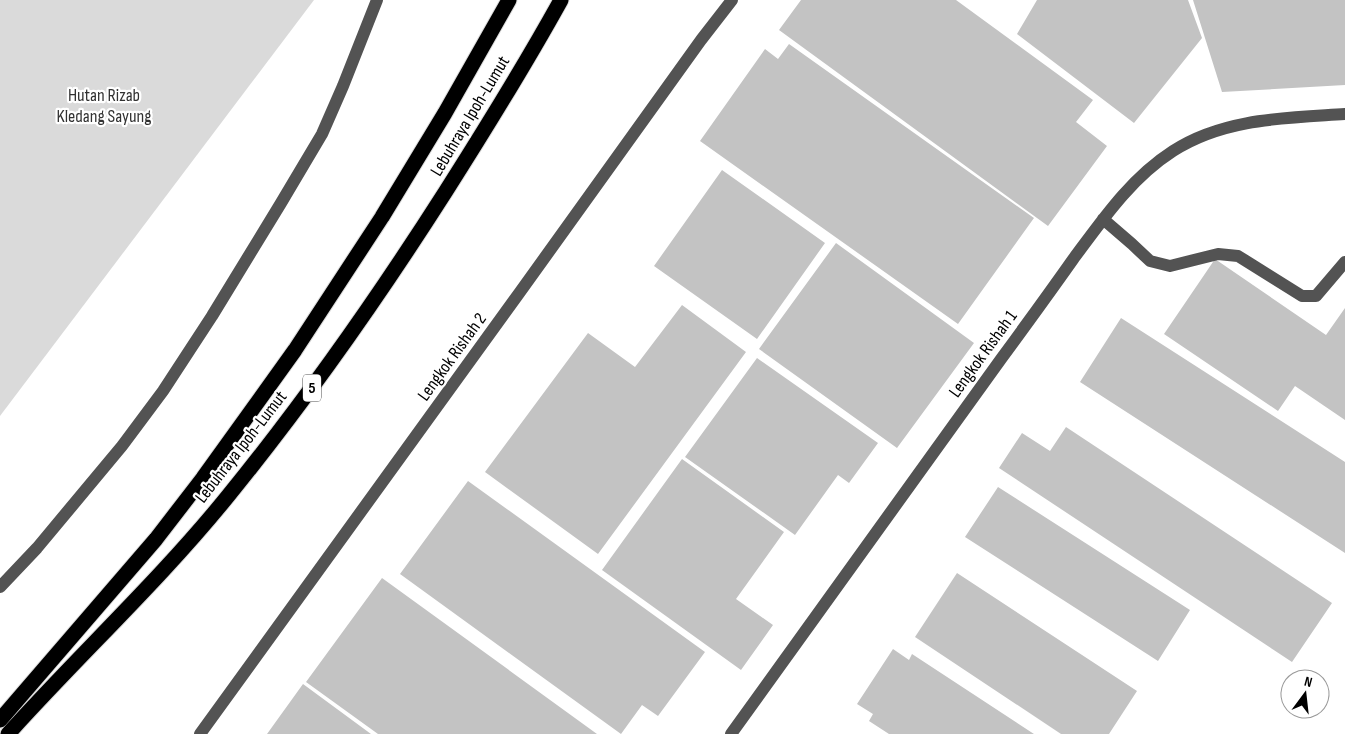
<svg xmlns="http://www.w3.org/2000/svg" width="1345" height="734" font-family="'Sofia Sans Condensed',sans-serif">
<rect width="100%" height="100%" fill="#fff"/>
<!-- green -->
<path fill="#dadada" d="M 0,0 L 314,0 L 0,416 Z"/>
<!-- building -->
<path fill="#c3c3c3" d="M 801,0 L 956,0 L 1093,100 L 1076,122 L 1107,146 L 1048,226 L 779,30 Z
M 1037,0 L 1188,0 L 1202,38 L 1134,123 L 1017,34 Z
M 1193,0 L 1345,0 L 1345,85 L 1222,92 Z
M 789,44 L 1034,218 L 958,324 L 700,141 L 765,49 L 778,59 Z
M 722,170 L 825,243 L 757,339 L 654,266 Z
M 836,243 L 974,343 L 897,448 L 759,349 Z
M 1215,259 L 1326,335 L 1345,308 L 1345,420 L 1295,386 L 1278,411 L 1164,334 Z
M 682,305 L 746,352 L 598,554 L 485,472 L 588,333 L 635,367 Z
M 1121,318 L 1345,462 L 1345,553 L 1080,382 Z
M 757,358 L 878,443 L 849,483 L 838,475 L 795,535 L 685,457 Z
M 1066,427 L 1332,603 L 1292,662 L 999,468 L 1022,433 L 1050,451 Z
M 682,459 L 784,532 L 736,599 L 773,625 L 741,670 L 602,570 Z
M 468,481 L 705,652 L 658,716 L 642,705 L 621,734 L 400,574 Z
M 998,487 L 1190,610 L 1158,661 L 965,537 Z
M 957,573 L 1137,691 L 1109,734 L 1061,734 L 915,637 Z
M 382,578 L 597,734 L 378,734 L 306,682 Z
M 893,649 L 909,660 L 912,654 L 1034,734 L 889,734 L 869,721 L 873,714 L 857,704 Z
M 303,684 L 371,734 L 267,734 Z"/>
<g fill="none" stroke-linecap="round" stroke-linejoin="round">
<!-- highway casing -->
<g stroke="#dbdbdb" stroke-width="17">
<path id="highway" d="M 0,720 L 156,539 L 203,478 L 295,350 L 382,217 L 445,113 L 509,0
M 8,734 C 80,654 160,580 228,496 C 307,399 379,296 446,191 C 486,128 525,65 561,0"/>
</g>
<!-- minor -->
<path stroke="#535353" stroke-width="12" d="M 1103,219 L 1132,244 L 1150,261 L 1170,266 L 1218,254 L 1238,256 L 1302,296 L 1316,296 L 1345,262
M 0,587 L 37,548 L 122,446 L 163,391 L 212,316 L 281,203 L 322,134 L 343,86 L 377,0
M 200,734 L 520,292 L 701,40 L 732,0
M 731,734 C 822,609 912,484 1001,359 C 1026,325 1050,292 1074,258 C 1103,219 1131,178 1173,151 C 1224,118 1286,118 1345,114"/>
<!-- highway -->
<use href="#highway" stroke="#000" stroke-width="15"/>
</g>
<g text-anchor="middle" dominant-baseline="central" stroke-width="4.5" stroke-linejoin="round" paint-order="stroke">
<!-- shield labels -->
<rect fill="#fff" stroke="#4c4c4c" stroke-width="1" x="303" y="374.5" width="18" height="27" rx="4"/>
<g font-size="16" font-weight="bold" fill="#000">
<text x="312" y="388">5</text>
</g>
<!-- park labels -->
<g font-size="18" fill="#313131" stroke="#fff">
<text x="104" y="95">Hutan Rizab<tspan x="104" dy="21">Kledang Sayung</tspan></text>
</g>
<!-- street labels -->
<g font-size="18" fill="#000" stroke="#fff">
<text transform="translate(470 116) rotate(-59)">Lebuhraya Ipoh-Lumut</text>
<text transform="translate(983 354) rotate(-54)">Lengkok Rishah 1</text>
<text transform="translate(452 357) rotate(-54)">Lengkok Rishah 2</text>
<text transform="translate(241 447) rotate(-52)">Lebuhraya Ipoh-Lumut</text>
</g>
</g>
<!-- north arrow -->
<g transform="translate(1305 694) rotate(15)"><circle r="24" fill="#ffffff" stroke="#999999"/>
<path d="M0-4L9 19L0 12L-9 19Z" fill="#000000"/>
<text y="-8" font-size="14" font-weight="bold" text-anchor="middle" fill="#000000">N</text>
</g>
</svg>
